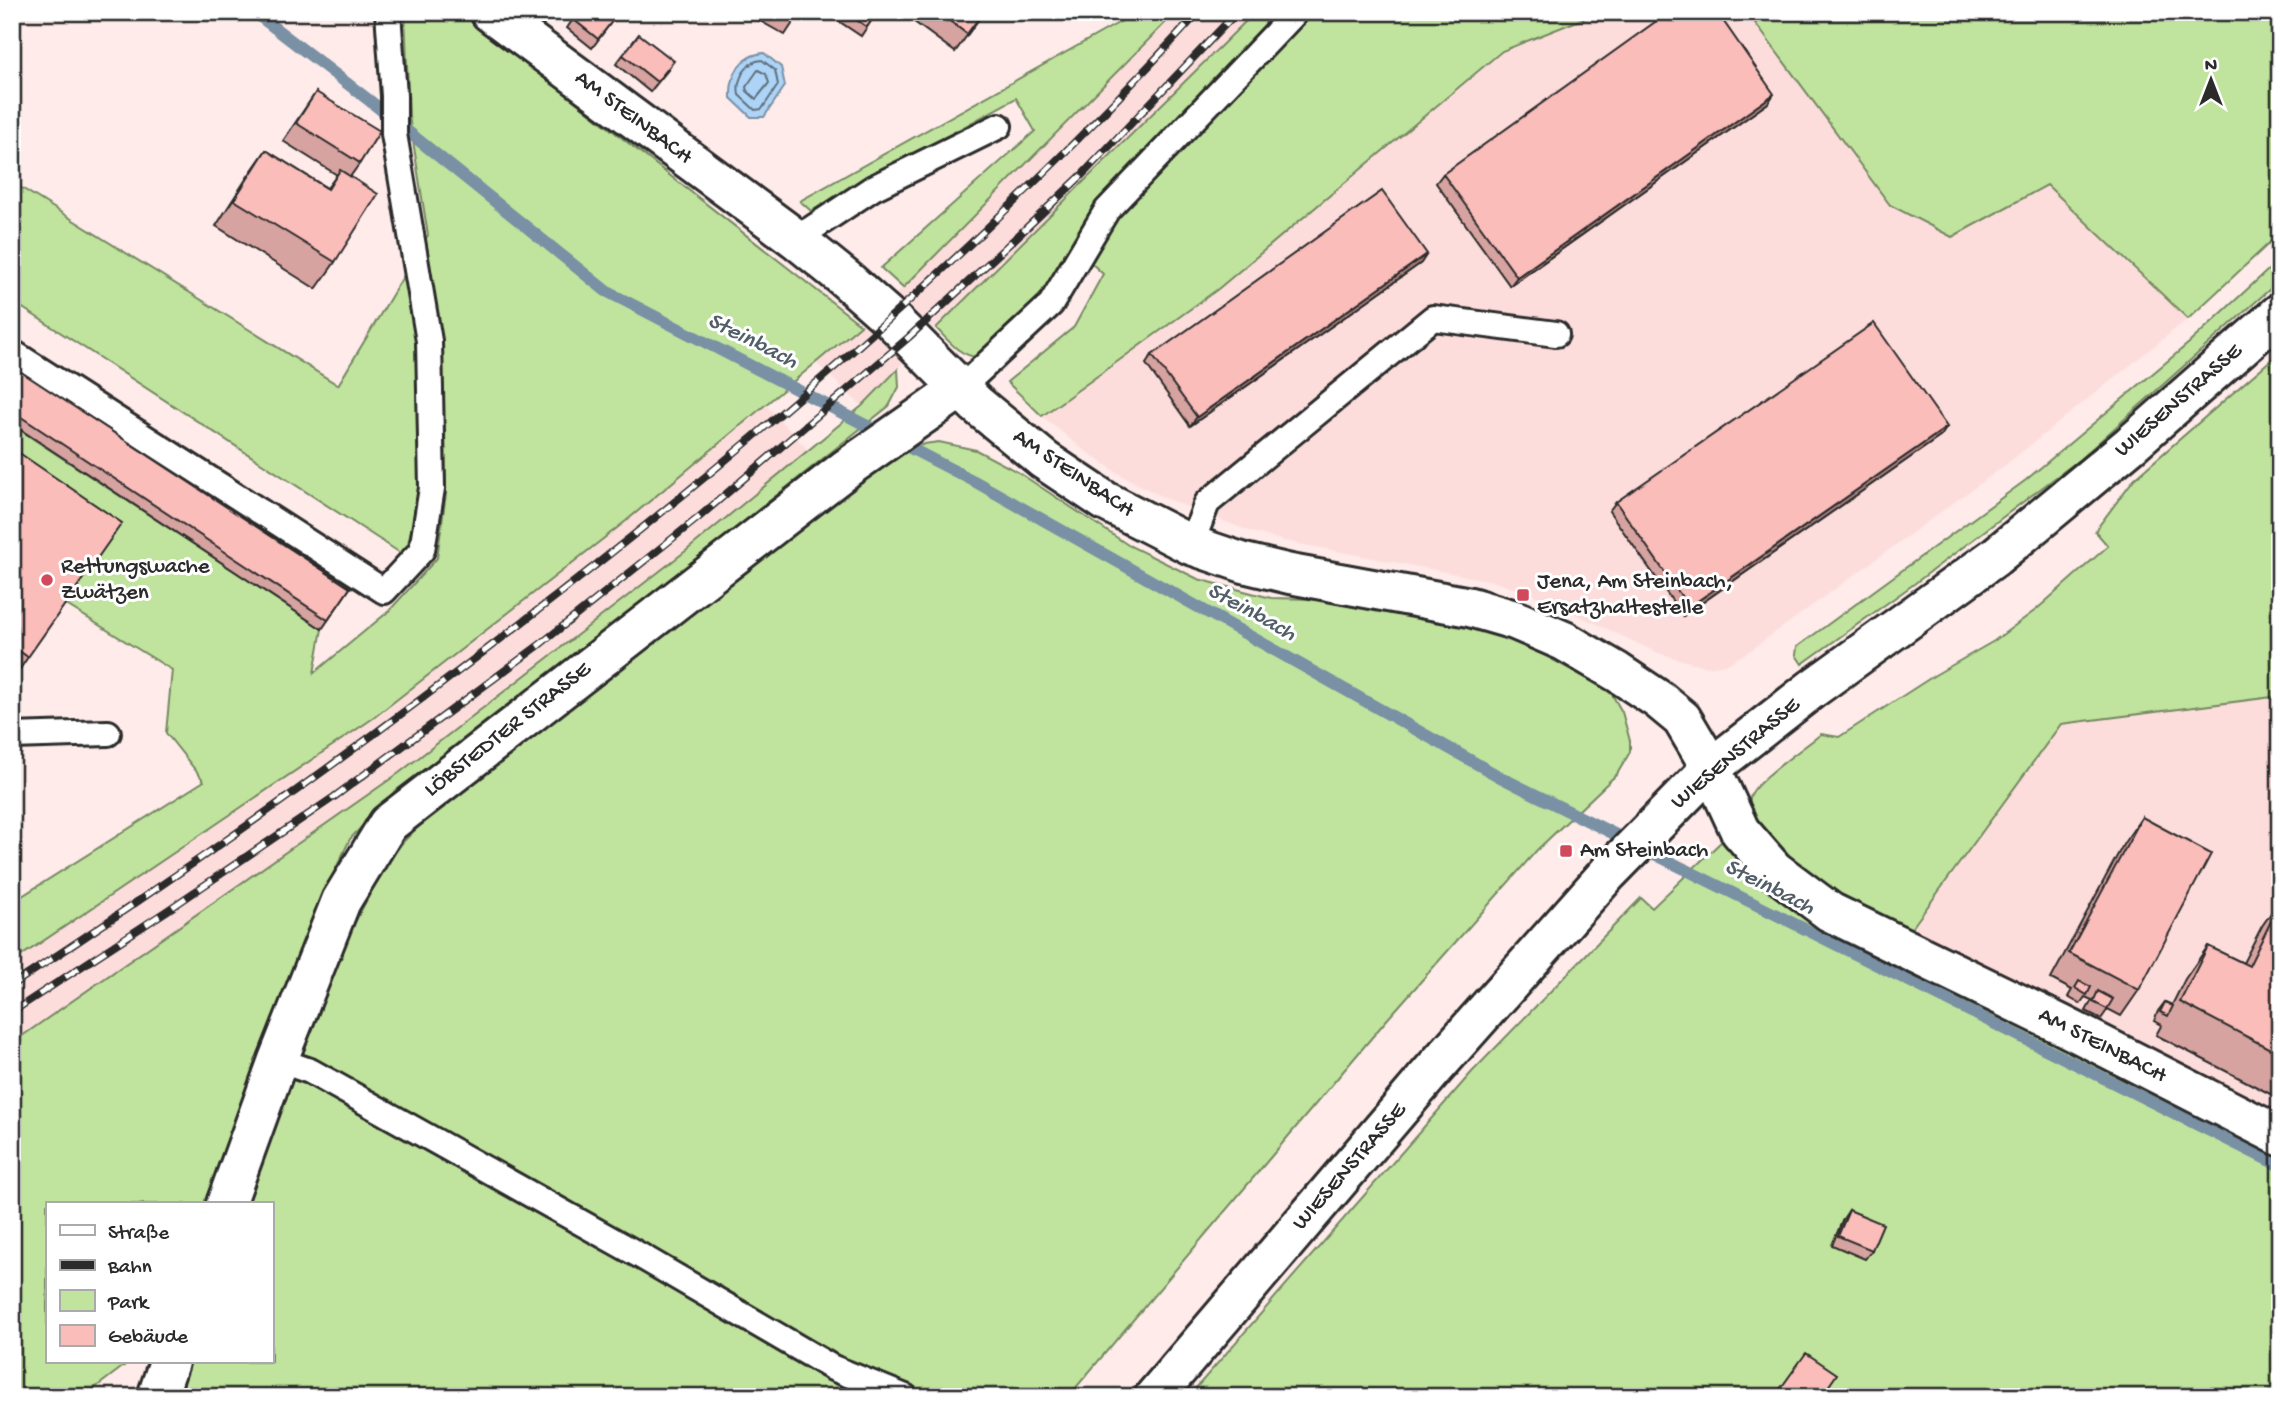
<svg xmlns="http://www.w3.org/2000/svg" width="2292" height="1409" font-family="'Gochi Hand',sans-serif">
<rect width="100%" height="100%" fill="#feebea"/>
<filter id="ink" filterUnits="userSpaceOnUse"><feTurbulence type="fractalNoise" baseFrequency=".0143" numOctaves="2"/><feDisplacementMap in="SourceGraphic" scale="14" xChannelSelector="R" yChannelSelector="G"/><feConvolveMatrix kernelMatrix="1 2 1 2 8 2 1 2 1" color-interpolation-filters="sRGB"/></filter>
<g filter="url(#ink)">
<!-- built -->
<path fill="#fddddc" d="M 1176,12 L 1255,12 L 936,327 L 862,406 L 816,363 L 903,288 Z
M 1600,12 L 1747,12 L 1890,205 L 1952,237 L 2047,185 L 2188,319 L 2004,466 L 1751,650 L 1727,664 L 1707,667 L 1658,653 L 1539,597 L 1492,581 L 1284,541 L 1249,531 L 1162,497 L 1119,474 L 1080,447 L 1042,416 L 1218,289 L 1502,51 Z
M 766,405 L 808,450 L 687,550 L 399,773 L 12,1043 L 12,962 L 372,719 L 626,521 Z
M 2280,696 L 2280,1130 L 1906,936 L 2061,724 Z"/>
<!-- green -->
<path fill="#c0e49d" stroke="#768864" stroke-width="2" d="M 405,12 L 461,12 L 861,325 L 626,521 L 372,719 L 12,962 L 12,900 L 14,901 L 204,781 L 166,733 L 172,670 L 65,604 L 12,497 L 12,425 L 322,629 L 314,673 L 389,611 L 437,558 L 446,494 L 445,422 L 417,406 L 420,493 L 405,556 L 12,301 L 12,182 L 338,385 L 428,235 L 409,116 Z
M 1134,12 L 1176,12 L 903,288 L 881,268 L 1035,131 L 1016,98 L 811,211 L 800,201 L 1129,17 Z
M 1255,12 L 1600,12 L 1502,51 L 1218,289 L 1042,416 L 1007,382 L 1074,327 L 1103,274 L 1073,246 L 1052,280 L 1018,325 L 978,357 C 959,356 948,340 936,328 Z
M 1747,12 L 2280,12 L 2280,233 L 2188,319 L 2047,185 L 1952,237 L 1890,205 Z
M 2280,259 L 2280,280 L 2080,459 L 1914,584 L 1802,664 L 1796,655 L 1797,647 L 2026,480 L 2189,343 Z
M 2280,352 L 2280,696 L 2061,724 L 1906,936 L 1877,921 L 1807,875 L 1751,813 C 1750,805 1748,798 1753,791 C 1764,775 1804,748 1821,734 L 1839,737 L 1935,675 L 1994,641 L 2037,609 L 2108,546 L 2095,531 L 2134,479 Z
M 898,369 L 899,387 L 889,406 L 559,668 L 394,792 L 350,839 L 314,914 L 352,928 L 383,869 L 403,842 L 428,817 L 810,517 L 907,451 L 924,444 L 939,442 L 976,450 L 1018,472 L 1128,545 L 1198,579 L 1271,598 L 1314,599 L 1458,624 L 1505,638 L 1544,655 L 1610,691 L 1622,712 L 1630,741 L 1630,752 L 1617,774 L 1537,850 L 1384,1023 L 1068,1397 L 167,1397 L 165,1362 L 271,1362 L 271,1204 L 47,1204 L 47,1362 L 129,1362 L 83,1397 L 12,1397 L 12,1043 L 399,773 L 687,550 L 862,406 Z
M 1723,840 L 1770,888 L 1893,958 L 2280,1157 L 2280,1397 L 1188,1397 L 1472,1072 L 1641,898 L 1652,908 Z"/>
<!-- water -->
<path fill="#add4f7" stroke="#7990a5" stroke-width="2" d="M 764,53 L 781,67 L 785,86 L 764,117 L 751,117 L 731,98 C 730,75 740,55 764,53 Z"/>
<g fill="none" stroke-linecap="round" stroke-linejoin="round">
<!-- shore -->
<path stroke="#5f6f7d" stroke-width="2" d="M 762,60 L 775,70 L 778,85 L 762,109 L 755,110 L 739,95 C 736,80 746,61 762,60 Z
M 758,70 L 766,74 L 769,83 L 756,99 L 747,91 L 746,87 Z"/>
<!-- stream -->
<path stroke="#7990a5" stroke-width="12" d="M 254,12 L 370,101 L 606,291 L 974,481 L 1502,778 L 2280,1166"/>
<!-- lane casing -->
<g stroke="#2b2b2b" stroke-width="30">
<path id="lane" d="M 796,239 L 873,188 L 999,126
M 12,352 L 384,591 L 422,550 L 432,488 L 429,341 L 394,134 L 394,96 L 388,12
M 960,389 L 1051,304 L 1107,210 L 1296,12
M 1191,545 L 1207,503 L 1433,318 L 1556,334
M 12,736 L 108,733
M 278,1060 L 310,1071 L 639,1255 L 833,1368 L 905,1397"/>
</g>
<!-- street casing -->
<g stroke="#2b2b2b" stroke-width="44">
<path id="street" d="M 490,12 L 796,239 L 848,281 L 891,319 L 976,404 L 1044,460 L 1105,501 L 1191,545 L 1244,563 L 1290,574 L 1470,607 L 1515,620 L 1564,641 L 1617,672 L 1659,700 L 1682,719 L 1711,768 L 1740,831 L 1774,870 L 1830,912 L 2062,1025 L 2280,1136
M 226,1204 L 278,1060 L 341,901 L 388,824 L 847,468 L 960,389
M 157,1397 L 169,1362"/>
</g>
<!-- secondary casing -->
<g stroke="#2b2b2b" stroke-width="44">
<path id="secondary" d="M 1154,1397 L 1434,1069 L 1608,873 L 1711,768 L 1812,689 L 1995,557 L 2130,445 L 2280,313"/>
</g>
<!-- lane -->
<use href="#lane" stroke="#fff" stroke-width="24"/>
<!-- street -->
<use href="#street" stroke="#fff" stroke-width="38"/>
<!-- secondary -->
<use href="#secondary" stroke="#fff" stroke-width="38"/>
<!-- rail casing -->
<g stroke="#2b2b2b" stroke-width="8">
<path id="rail" d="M 12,985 C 185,872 353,753 516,627 C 760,440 992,239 1199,12
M 12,1012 L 168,910 L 334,797 L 538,646 L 698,518 L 909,337 L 1021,233 L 1082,175 L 1237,12"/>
</g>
<!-- rail -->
<use href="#rail" stroke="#fff" stroke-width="5" stroke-dasharray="16" stroke-linecap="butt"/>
</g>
<!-- wall -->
<path fill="#d7a3a0" stroke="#2b2b2b" stroke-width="2" d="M 578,12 L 610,24 L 592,48 L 567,28 Z
M 744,12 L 800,12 L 785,35 Z
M 825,12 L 877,12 L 861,36 Z
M 914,12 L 984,12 L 955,52 L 909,18 Z
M 623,55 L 668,70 L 650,92 L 616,64 Z
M 316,92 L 360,163 L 350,177 L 335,262 L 316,289 L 216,226 L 248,176 L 266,150 L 327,188 L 337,175 L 283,141 Z
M 1768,103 L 1510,286 L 1436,183 L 1443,174 Z
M 1421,263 L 1190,426 L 1146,364 L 1152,355 Z
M 12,366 L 350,588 L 322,629 L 12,424 Z
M 1941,436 L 1683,616 L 1609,511 L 1616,502 Z
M 12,448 L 28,657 L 12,681 Z
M 2142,817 L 2139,990 L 2121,1016 L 2108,1009 L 2101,1019 L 2086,1011 L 2092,1000 L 2085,997 L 2080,1004 L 2068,997 L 2072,990 L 2051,979 L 2124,843 Z
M 2280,900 L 2280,1099 L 2156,1035 L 2162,1024 L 2161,1025 L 2154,1021 L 2158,1011 L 2165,1002 L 2172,1005 L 2185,979 L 2208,946 L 2243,963 L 2262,926 Z
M 1849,1210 L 1872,1250 L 1865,1259 L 1832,1245 L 1843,1219 Z
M 1800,1362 L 1821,1397 L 1775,1397 Z"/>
<!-- shaded-wall -->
<path fill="#af8482" stroke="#2b2b2b" stroke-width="2" d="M 1774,94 L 1768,103 L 1510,286 L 1517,277 Z
M 1427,254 L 1421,263 L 1190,426 L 1197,417 Z
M 1947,427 L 1941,436 L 1683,616 L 1689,607 Z"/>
<!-- building -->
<path fill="#fabdba" stroke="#2b2b2b" stroke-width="2" d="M 578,12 L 613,12 L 617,15 L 598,39 L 573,19 Z
M 789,12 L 800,12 L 798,17 Z
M 845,12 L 877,12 L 867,27 Z
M 938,12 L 983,12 L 967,34 Z
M 1669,12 L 1717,12 L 1774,94 L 1517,277 L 1443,174 Z
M 639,34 L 674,61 L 657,82 L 623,55 Z
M 316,92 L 380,131 L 360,163 L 296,123 Z
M 266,150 L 328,189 L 340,170 L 378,194 L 335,262 L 234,200 Z
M 1382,191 L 1427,254 L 1197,417 L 1152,355 Z
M 1874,323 L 1947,427 L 1689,607 L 1616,502 Z
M 12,366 L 350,588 L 328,620 L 12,411 Z
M 12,448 L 122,523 L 28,657 L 12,646 Z
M 2142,817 L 2211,854 L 2139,990 L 2069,953 Z
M 2280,903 L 2280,1054 L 2180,1002 L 2208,946 L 2249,966 Z
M 2079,981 L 2091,987 L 2087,995 L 2075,988 Z
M 2098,991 L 2113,999 L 2107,1009 L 2093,1002 Z
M 2165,1002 L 2173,1006 L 2168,1016 L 2160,1012 Z
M 1849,1210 L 1883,1224 L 1872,1250 L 1838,1236 Z
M 1806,1353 L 1837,1374 L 1821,1397 L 1785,1397 L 1778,1392 Z"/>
</g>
<!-- markers -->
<g fill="#d1495b" stroke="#fff" stroke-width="2.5">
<circle cx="47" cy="580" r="7"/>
<rect x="1516" y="588" width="14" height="14" rx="3.5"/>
<rect x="1559" y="844" width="14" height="14" rx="3.5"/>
</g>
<g text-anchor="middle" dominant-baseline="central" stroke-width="6" stroke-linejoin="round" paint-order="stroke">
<!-- street labels -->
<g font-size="23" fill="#2b2b2b" stroke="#fff">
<text transform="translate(633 118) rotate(37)">AM STEINBACH</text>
<text transform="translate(2179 401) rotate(-41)">WIESENSTRASSE</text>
<text transform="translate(1073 474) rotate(34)">AM STEINBACH</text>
<text transform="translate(508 730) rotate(-38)">LÖBSTEDTER STRASSE</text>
<text transform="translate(1736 754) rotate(-40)">WIESENSTRASSE</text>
<text transform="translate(2102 1046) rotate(27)">AM STEINBACH</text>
<text transform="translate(1350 1167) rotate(-49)">WIESENSTRASSE</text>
</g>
<!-- poi labels -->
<g font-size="23" fill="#2b2b2b" stroke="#fff" text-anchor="start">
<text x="61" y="567">Rettungswache<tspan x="61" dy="26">Zwätzen</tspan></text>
<text x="1537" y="582">Jena, Am Steinbach,<tspan x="1537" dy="26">Ersatzhaltestelle</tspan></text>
<text x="1580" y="851">Am Steinbach</text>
</g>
<!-- water labels -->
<g font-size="24" font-style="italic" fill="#525e68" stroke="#fff">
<text transform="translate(752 342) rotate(27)">Steinbach</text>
<text transform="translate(1251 613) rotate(29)">Steinbach</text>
<text transform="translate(1769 888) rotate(27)">Steinbach</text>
</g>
</g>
<!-- margin -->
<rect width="2292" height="1409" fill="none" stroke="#fff" stroke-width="42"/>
<rect x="21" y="21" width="2250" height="1367" fill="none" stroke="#2b2b2b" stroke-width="2.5" filter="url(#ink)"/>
<!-- legend -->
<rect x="46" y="1202" width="228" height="161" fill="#ffffff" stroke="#aaaaaa" stroke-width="2"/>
<rect x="60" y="1225" width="35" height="10" fill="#ffffff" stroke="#aaaaaa" stroke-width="2"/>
<text x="108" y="1238" font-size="21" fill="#2b2b2b">Straße</text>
<rect x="60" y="1260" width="35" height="10" fill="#2b2b2b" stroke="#aaaaaa" stroke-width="2"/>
<text x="108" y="1272" font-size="21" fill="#2b2b2b">Bahn</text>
<rect x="60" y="1290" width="35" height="21" fill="#c0e49d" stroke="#aaaaaa" stroke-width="2"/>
<text x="108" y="1308" font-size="21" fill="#2b2b2b">Park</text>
<rect x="60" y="1325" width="35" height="21" fill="#fabdba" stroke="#aaaaaa" stroke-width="2"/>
<text x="108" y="1342" font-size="21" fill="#2b2b2b">Gebäude</text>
<!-- north arrow -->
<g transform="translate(2211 80)" stroke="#ffffff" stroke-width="5" paint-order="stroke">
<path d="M0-5L12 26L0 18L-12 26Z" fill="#2b2b2b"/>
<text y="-10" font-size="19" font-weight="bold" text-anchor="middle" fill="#2b2b2b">N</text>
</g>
</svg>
